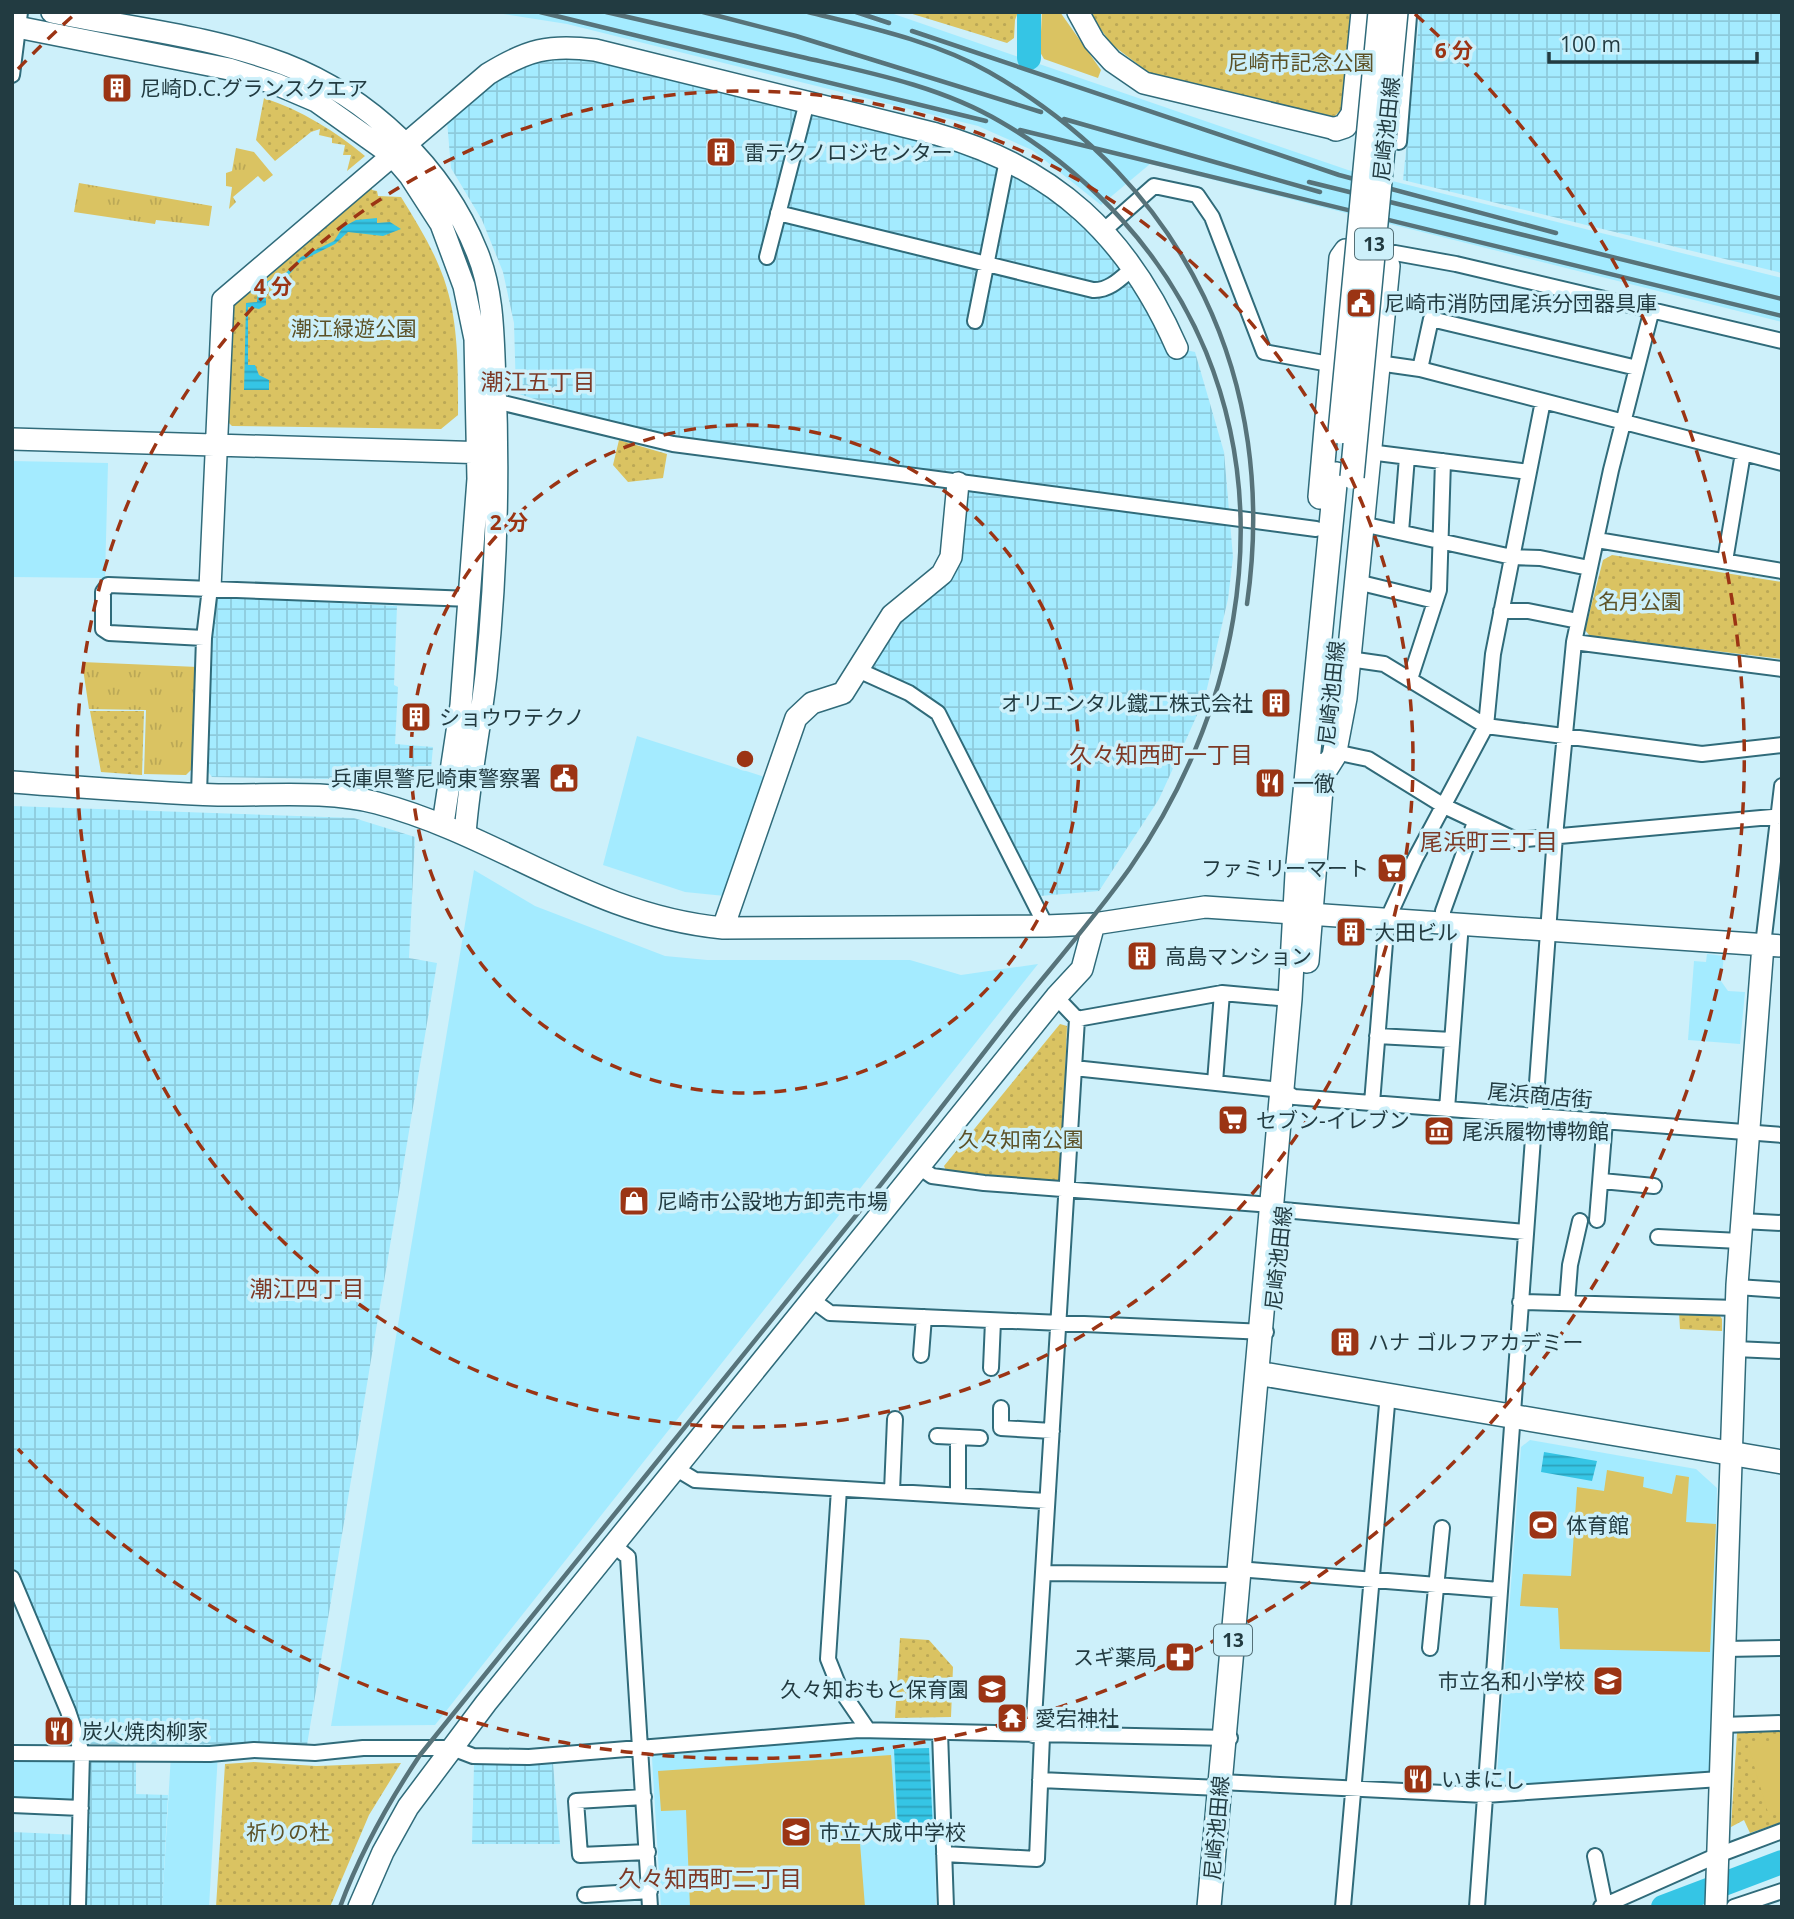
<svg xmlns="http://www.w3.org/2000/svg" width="1794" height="1919" font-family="'Open Sans','Noto Sans JP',sans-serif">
<defs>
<pattern id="industrial-grid" width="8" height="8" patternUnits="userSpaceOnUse" patternTransform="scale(1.75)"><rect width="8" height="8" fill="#a4ebff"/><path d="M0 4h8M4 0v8" fill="none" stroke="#8dcadc"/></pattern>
<pattern id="grass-tufts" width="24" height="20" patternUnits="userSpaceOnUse" patternTransform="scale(1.75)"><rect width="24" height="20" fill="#dac362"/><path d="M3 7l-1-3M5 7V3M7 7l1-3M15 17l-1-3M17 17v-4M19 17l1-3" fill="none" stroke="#bba856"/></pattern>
<pattern id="park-dots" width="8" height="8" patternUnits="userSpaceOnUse" patternTransform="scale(1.75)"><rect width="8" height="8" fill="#dac362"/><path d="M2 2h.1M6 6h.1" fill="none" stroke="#bba856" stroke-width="1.8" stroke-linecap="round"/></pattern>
<pattern id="water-rules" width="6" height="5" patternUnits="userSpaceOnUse" patternTransform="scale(1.75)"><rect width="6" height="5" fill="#35c5e5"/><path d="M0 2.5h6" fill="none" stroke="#2ca1bb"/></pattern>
</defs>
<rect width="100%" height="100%" fill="#cdf0fa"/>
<!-- built -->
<path fill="#a4ebff" d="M 490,12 L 888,12 L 1348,170 L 1782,278 L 1782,322 L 1150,164 L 1101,205 L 1032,150 L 978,126 L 567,24 Z
M 12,461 L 108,463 L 105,578 L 12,577 Z
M 637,736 L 765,777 L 725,896 L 685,892 L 603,865 Z
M 474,870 L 535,906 L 665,956 L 707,960 L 910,960 L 961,975 L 1038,964 L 435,1725 L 331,1726 Z
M 1707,954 L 1724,956 L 1721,981 L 1728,991 L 1745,992 L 1740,1044 L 1688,1040 L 1694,961 L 1706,962 Z
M 1530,1440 L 1696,1469 L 1717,1488 L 1710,1771 L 1706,1775 L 1503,1785 L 1497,1775 L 1521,1447 Z
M 860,1735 L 933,1736 L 936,1907 L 661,1907 L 652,1758 L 655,1752 Z
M 12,1753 L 82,1753 L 81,1808 L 12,1805 Z
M 218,1753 L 209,1907 L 162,1907 L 171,1754 Z"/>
<!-- industrial -->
<path fill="url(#industrial-grid)" d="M 1420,12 L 1782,12 L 1782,273 L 1403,180 Z
M 547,48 L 936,134 L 1080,208 L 1177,348 L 1195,352 L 1224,452 L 1233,557 L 1228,599 L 1205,697 L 1181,751 L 1159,799 L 1099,891 L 1040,896 L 938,713 L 858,670 L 892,615 L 942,574 L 958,483 L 673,444 L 516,393 L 514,323 L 503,272 L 482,220 L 451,168 L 447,121 L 488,74 Z
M 220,597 L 397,606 L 394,685 L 398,687 L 395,744 L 433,747 L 430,779 L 412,789 L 337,779 L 212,777 L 207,770 L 212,603 Z
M 12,806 L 354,818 L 415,837 L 409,958 L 437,963 L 307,1745 L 91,1744 L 83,1736 L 12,1564 Z
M 85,1759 L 136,1760 L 136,1794 L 168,1795 L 162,1907 L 82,1907 Z
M 553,1763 L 560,1844 L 472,1844 L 474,1765 Z
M 12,1832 L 80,1835 L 78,1907 L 12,1907 Z"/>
<!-- grass -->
<path fill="url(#grass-tufts)" d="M 236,148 L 254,152 L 273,175 L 264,182 L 258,176 L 233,197 L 236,202 L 229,209 L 232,187 L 226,186 L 226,173 L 232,171 Z
M 79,183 L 212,206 L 209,226 L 156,220 L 155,224 L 74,212 Z
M 82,662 L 198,667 L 194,767 L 186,775 L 144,774 L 146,710 L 89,709 Z"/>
<!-- park -->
<path fill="url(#park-dots)" d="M 906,12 L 1018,12 L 1015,20 L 1014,38 L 1007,43 Z
M 1089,12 L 1355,12 L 1345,106 L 1331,120 L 1152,75 L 1111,44 Z
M 264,98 C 301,110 335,131 365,156 L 347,171 L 351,155 L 343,155 L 345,145 L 332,143 L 332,138 L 319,135 L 320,129 L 311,132 L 275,161 L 256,140 Z
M 371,182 L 372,190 L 377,191 L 378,196 L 401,197 C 417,223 434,250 444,279 C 459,322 458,370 458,415 L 441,429 L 232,426 L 226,420 L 230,305 Z
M 619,440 L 667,454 L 663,478 L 628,482 L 613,465 Z
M 1612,555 L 1782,582 L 1782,659 L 1590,636 L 1585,630 L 1603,560 Z
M 90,711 L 144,711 L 142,775 L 101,772 Z
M 1060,1024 L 1067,1026 L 1061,1179 L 1056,1184 L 948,1175 L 944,1166 Z
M 1679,1312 L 1718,1313 L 1722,1319 L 1722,1331 L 1680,1329 Z
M 900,1638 L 929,1640 L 953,1667 L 951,1717 L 895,1718 Z
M 1782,1731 L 1782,1822 L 1750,1833 L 1744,1820 L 1731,1827 L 1737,1733 Z
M 254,1762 L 316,1766 L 401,1763 L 369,1815 L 330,1907 L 216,1907 L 225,1764 Z"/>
<!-- garden -->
<path fill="#dac362" d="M 1042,12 L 1060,12 L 1101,70 L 1098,78 L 1044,59 L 1040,52 Z
M 1607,1470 L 1644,1477 L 1643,1487 L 1672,1494 L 1676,1475 L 1689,1477 L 1686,1522 L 1716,1524 L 1710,1652 L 1560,1649 L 1558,1608 L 1520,1606 L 1523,1574 L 1571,1576 L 1577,1487 L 1604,1491 Z
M 1748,1745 L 1782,1745 L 1782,1812 L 1769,1816 Z
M 891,1755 L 896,1826 L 859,1830 L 865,1907 L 690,1907 L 686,1810 L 661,1811 L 658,1771 Z"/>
<!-- water -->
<path fill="url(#water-rules)" d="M 377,218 L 377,223 L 390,222 L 401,229 L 383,236 L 348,232 L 335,244 L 301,261 L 286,278 L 262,288 L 261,297 L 266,298 L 266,305 L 259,309 L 248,307 L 248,365 L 255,365 L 259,375 L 269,380 L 269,390 L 244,390 L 246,303 L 257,302 L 258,285 L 285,274 L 301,257 L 334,241 L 343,227 L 356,220 Z
M 1544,1452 L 1597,1461 L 1592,1481 L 1541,1472 Z
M 929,1748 L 933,1829 L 898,1831 L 894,1749 Z"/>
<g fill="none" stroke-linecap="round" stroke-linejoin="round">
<!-- river -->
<path stroke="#35c5e5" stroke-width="24" d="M 1029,58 L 1029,12
M 1663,1907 L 1782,1862"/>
<!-- street casing -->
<g stroke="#306b7a" stroke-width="18">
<path id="street" d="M 12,75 L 20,12
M 1399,142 L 1409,16
M 778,213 L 1093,290 C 1110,291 1122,277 1134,267
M 1103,231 L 1154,186 L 1197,195 L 1212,217 L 1264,352 L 1324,363 L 1337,359
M 1384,256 L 1395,253 L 1456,264 L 1782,341
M 767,257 L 807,102
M 975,321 L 1007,160
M 1371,362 L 1420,369 L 1782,463
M 1420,369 L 1431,319 L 1637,368
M 495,401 L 673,444 L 1316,529
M 1369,452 L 1529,472
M 1362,524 L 1512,557 L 1540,558 L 1589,568
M 1401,532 L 1407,457
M 1597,540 L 1782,571
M 1725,561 L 1743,453
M 1357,582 L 1435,601
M 1501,611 L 1528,611 L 1578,621
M 204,638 L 109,633 L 103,629 L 103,592 L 108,585 L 471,599
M 1574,642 L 1782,669
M 1349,659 L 1384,664 L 1486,726 L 1702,754 L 1782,745
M 858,670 L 909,693 L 938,713 L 1046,926
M 1410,679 L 1439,590 L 1443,461
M 1335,752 L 1368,759 L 1444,806 L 1516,840 L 1782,816
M 199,794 L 204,638 L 210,588
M 1388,918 L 1415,859 L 1486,726 L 1493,654 L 1543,401
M 1443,922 L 1443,911 L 1475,822
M 1763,945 L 1782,786
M 1056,997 L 1077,1019 L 1222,993 L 1290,999
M 1377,1036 L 1452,1040
M 1074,1068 L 1281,1090 L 1294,1097 L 1782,1135
M 1215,1082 L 1222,993
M 1372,1103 L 1387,918
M 1447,1109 L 1461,923
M 919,1167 L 932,1176 L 984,1183 L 1272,1205
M 1602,1181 L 1654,1186
M 1283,1210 L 1525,1232
M 1597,1220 L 1605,1121
M 1742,1221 L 1782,1223
M 1658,1237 L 1740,1241
M 1737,1287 L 1782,1290
M 811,1299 L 830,1313 L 1266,1332
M 1520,1302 L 1737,1308
M 1567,1303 L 1570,1265 L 1580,1221
M 1735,1349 L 1782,1351
M 921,1355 L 924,1317
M 991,1368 L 993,1321
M 1001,1408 L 1001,1428 L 1052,1431
M 937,1436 L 980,1438
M 675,1468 L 695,1480 L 1047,1501
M 839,1489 L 828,1659 L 840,1689 L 868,1730
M 892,1491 L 895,1419
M 958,1494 L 958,1437
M 613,1545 L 628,1557 L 650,1907
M 1250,1570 L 1499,1590
M 1044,1573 L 1239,1575
M 12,1578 L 68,1711 L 82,1753 L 78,1907
M 1430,1648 L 1442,1528
M 1725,1649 L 1782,1648
M 1722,1725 L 1782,1723
M 940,1732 L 946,1907
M 1033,1735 L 1077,1019
M 12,1753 L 210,1754 L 254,1750 L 315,1753 L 363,1748 L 452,1748 L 473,1756 L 529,1757 L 859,1730 L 1230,1738
M 1040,1780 L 1220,1788
M 1220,1782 L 1485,1795 L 1720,1779
M 644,1797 L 576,1801 L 580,1855 L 648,1852
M 12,1805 L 81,1808
M 944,1854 L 1037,1859 L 1042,1736
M 1595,1856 L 1605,1905
M 585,1895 L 650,1891
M 1343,1907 L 1388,1393
M 1477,1907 L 1555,836 L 1574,642 L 1611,470 L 1652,309
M 1601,1907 L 1718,1855 L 1782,1831
M 1734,1907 L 1782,1891"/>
</g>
<!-- secondary casing -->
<g stroke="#306b7a" stroke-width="24">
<path id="secondary" d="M 52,12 C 129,28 211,36 284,64 C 369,97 443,167 477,252 C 494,293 493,339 495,382 C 499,479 496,579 486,675 C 480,728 469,780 465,834
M 1078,12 L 1094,41 L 1112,61 L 1144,83 L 1336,129
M 12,26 L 229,69 L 276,84 L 316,101 L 392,155 L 410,176 L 441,224 L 464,286 L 475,339 L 478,479 L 461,705 L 443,824
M 12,439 L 489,453
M 210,588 L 223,300 L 488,74 C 527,50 549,44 595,50 L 936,134 C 1055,167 1128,236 1177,348
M 12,782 C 81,787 150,793 218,795 C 269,796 327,790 377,803 C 501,836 589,915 723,928 L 1046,926 L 1094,924 L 1205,907 L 1782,946
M 723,928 L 796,718 L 812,703 L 843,693 L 892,615 L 942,574 L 951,557 L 958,483
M 359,1907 L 383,1852 L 408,1807 L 486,1703 L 1056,997 L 1082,969 L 1094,924
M 1716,1907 L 1737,1285 L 1763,945"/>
</g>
<!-- primary casing -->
<g stroke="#306b7a" stroke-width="26">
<path id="primary" d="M 1336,129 L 1345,126 L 1353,114 L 1363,12
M 1320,497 L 1341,258 L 1346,251 L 1384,256 L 1388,266 L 1345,698 L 1334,756 L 1322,775
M 1307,961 L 1323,765
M 1257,1373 L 1782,1462
M 1209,1907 L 1290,999 L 1297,874 L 1336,474"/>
</g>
<!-- street -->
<use href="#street" stroke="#fff" stroke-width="14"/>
<!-- secondary -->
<use href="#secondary" stroke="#fff" stroke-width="21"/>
<!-- primary -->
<use href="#primary" stroke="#fff" stroke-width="23"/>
<!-- rail -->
<path stroke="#57737a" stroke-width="4.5" d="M 540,12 L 986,121
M 703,12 L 796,36 L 1041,112
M 808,12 C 868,27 934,41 989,72 C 1186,184 1279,381 1247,604
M 856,12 L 889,23
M 912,31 L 1339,175 L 1556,233
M 1064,119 L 1320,192
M 1020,130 L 1782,316
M 1309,182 L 1782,299
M 340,1907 C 360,1853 388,1803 420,1755 C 561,1579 704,1405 845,1229 C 904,1157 960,1083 1017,1010 C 1055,963 1095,917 1130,868 C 1234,719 1276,524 1206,352 C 1166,255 1091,174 1001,122 C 942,87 872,73 806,58 C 739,43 673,27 606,12"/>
<!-- primary-bridge casing -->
<g stroke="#306b7a" stroke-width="26" stroke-linecap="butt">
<path id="primary-bridge" d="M 1340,432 L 1380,12
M 1352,477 L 1396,12"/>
</g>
<!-- primary-bridge -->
<use href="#primary-bridge" stroke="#fff" stroke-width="23"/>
</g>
<!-- distance rings -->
<g fill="none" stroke="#9b3414" stroke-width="3.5" stroke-dasharray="12 9">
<circle cx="745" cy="759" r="334"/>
<circle cx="745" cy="759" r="668"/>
<path d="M18 69A1002 1002 0 0 1 75 14M1415 14A1002 1002 0 1 1 18 1449"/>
</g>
<!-- icons -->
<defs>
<g id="building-square" transform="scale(1.575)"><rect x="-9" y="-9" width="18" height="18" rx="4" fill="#9b3414" stroke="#cdf0fa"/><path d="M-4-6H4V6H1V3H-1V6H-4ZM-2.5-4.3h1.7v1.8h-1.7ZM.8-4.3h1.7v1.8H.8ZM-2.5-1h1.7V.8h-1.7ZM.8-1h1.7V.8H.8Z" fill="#fff"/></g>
<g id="civic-square" transform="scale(1.575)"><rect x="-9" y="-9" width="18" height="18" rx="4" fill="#9b3414" stroke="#cdf0fa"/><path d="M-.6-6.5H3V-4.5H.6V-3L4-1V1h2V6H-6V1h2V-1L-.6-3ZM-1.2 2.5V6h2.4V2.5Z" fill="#fff"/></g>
<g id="restaurant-square" transform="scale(1.575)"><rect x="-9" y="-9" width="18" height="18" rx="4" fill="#9b3414" stroke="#cdf0fa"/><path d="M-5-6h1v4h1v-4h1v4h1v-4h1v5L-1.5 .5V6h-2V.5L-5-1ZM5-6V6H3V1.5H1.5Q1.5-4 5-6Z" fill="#fff"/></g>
<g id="supermarket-square" transform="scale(1.575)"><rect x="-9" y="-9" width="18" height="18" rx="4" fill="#9b3414" stroke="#cdf0fa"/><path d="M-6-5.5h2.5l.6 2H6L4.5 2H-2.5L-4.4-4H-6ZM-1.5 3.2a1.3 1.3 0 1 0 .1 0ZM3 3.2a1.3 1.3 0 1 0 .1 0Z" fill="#fff"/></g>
<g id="museum-square" transform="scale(1.575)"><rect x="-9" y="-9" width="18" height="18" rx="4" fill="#9b3414" stroke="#cdf0fa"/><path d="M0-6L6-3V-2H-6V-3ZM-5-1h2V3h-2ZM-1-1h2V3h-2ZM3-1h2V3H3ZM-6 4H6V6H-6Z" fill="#fff"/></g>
<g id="shop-square" transform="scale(1.575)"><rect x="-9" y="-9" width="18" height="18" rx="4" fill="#9b3414" stroke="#cdf0fa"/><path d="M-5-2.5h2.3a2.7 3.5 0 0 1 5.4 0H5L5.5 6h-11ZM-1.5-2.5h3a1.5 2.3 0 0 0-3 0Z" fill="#fff"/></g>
<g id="stadium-square" transform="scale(1.575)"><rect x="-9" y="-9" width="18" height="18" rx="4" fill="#9b3414" stroke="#cdf0fa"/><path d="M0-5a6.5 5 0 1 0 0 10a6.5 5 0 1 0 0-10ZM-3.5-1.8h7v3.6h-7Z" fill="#fff"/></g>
<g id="pharmacy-square" transform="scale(1.575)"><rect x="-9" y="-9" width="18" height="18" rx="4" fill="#9b3414" stroke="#cdf0fa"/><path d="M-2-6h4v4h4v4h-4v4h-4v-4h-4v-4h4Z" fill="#fff"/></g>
<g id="school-square" transform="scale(1.575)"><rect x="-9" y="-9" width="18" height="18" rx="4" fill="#9b3414" stroke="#cdf0fa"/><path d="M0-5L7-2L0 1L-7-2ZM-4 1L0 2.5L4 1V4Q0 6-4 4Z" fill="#fff"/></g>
<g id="temple-square" transform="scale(1.575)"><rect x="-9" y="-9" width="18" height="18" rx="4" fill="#9b3414" stroke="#cdf0fa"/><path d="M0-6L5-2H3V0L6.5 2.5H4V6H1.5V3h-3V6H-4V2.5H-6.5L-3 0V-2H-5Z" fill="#fff"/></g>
</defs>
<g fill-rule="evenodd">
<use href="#building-square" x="117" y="88"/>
<use href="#building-square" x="721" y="152"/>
<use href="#civic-square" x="1361" y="303"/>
<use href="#building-square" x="1276" y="703"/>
<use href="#building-square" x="416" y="717"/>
<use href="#civic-square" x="564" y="778"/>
<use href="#restaurant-square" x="1270" y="783"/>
<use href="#supermarket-square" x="1392" y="868"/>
<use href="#building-square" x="1351" y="932"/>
<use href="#building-square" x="1142" y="956"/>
<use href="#supermarket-square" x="1233" y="1120"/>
<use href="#museum-square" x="1439" y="1131"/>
<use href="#shop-square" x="634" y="1201"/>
<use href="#building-square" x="1345" y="1342"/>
<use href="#stadium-square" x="1543" y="1525"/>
<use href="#pharmacy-square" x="1180" y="1657"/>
<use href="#school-square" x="1608" y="1681"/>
<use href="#school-square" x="992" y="1689"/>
<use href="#temple-square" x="1012" y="1718"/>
<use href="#restaurant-square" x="59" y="1731"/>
<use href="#restaurant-square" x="1418" y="1779"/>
<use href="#school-square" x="796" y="1832"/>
</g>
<g text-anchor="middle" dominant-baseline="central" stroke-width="7" stroke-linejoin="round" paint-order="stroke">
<!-- shield labels -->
<g fill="#cdf0fa" stroke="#557178" stroke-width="2">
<rect x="1355" y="228.5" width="38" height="31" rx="5"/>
<rect x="1214" y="1624.5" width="38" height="31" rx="5"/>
</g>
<g font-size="19" font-weight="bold" fill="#223b41">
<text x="1374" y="244">13</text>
<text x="1233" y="1640">13</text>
</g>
<!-- park labels -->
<g font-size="21" fill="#5c5228" stroke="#cdf0fa">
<text x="1301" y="62">尼崎市記念公園</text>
<text x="354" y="328">潮江緑遊公園</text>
<text x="1640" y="601">名月公園</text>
<text x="1021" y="1139">久々知南公園</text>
<text x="288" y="1832">祈りの杜</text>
</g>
<!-- poi labels -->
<g font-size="21" fill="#223b41" stroke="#cdf0fa" text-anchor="start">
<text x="140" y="88">尼崎D.C.グランスクエア</text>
<text x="744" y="152">雷テクノロジセンター</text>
<text x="1384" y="303">尼崎市消防団尾浜分団器具庫</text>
<text x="1253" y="703" text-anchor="end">オリエンタル鐵工株式会社</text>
<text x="439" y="717">ショウワテクノ</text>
<text x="541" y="778" text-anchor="end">兵庫県警尼崎東警察署</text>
<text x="1293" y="783">一徹</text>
<text x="1369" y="868" text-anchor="end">ファミリーマート</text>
<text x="1374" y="932">大田ビル</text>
<text x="1165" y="956">高島マンション</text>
<text x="1256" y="1120">セブン-イレブン</text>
<text x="1462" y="1131">尾浜履物博物館</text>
<text x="657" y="1201">尼崎市公設地方卸売市場</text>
<text x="1368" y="1342">ハナ ゴルフアカデミー</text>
<text x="1566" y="1525">体育館</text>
<text x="1157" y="1657" text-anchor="end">スギ薬局</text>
<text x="1585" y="1681" text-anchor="end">市立名和小学校</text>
<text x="969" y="1689" text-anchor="end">久々知おもと保育園</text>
<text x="1035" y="1718">愛宕神社</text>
<text x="82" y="1731">炭火焼肉柳家</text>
<text x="1441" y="1779">いまにし</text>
<text x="819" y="1832">市立大成中学校</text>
</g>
<!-- street labels -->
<g font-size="21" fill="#223b41" stroke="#cdf0fa">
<text transform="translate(1386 129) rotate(-84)">尼崎池田線</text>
<text transform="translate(1331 693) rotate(-84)">尼崎池田線</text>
<text transform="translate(1540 1095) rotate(5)">尾浜商店街</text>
<text transform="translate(1278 1258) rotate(-84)">尼崎池田線</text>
<text transform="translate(1216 1828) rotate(-85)">尼崎池田線</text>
</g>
<!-- neighbourhood labels -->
<g font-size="23" fill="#7d3926" stroke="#cdf0fa">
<text x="538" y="381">潮江五丁目</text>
<text x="1161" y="754">久々知西町一丁目</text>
<text x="1489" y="841">尾浜町三丁目</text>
<text x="307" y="1288">潮江四丁目</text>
<text x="710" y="1878">久々知西町二丁目</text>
</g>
</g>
<circle cx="745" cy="759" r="10" fill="#9b3414" stroke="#cdf0fa" stroke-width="3.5"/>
<g font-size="21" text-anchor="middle" font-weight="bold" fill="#9b3414" stroke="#cdf0fa" stroke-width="7" stroke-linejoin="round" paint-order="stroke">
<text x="1454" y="58">6 分</text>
<text x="273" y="294">4 分</text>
<text x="509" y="530">2 分</text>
</g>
<!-- border -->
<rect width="1794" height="1919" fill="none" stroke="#223b41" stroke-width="28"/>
<!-- scale -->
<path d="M1549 52v10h208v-10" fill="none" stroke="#223b41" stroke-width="3.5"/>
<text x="1560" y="52" font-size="21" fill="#223b41" stroke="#cdf0fa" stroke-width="5" paint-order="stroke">100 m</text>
</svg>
